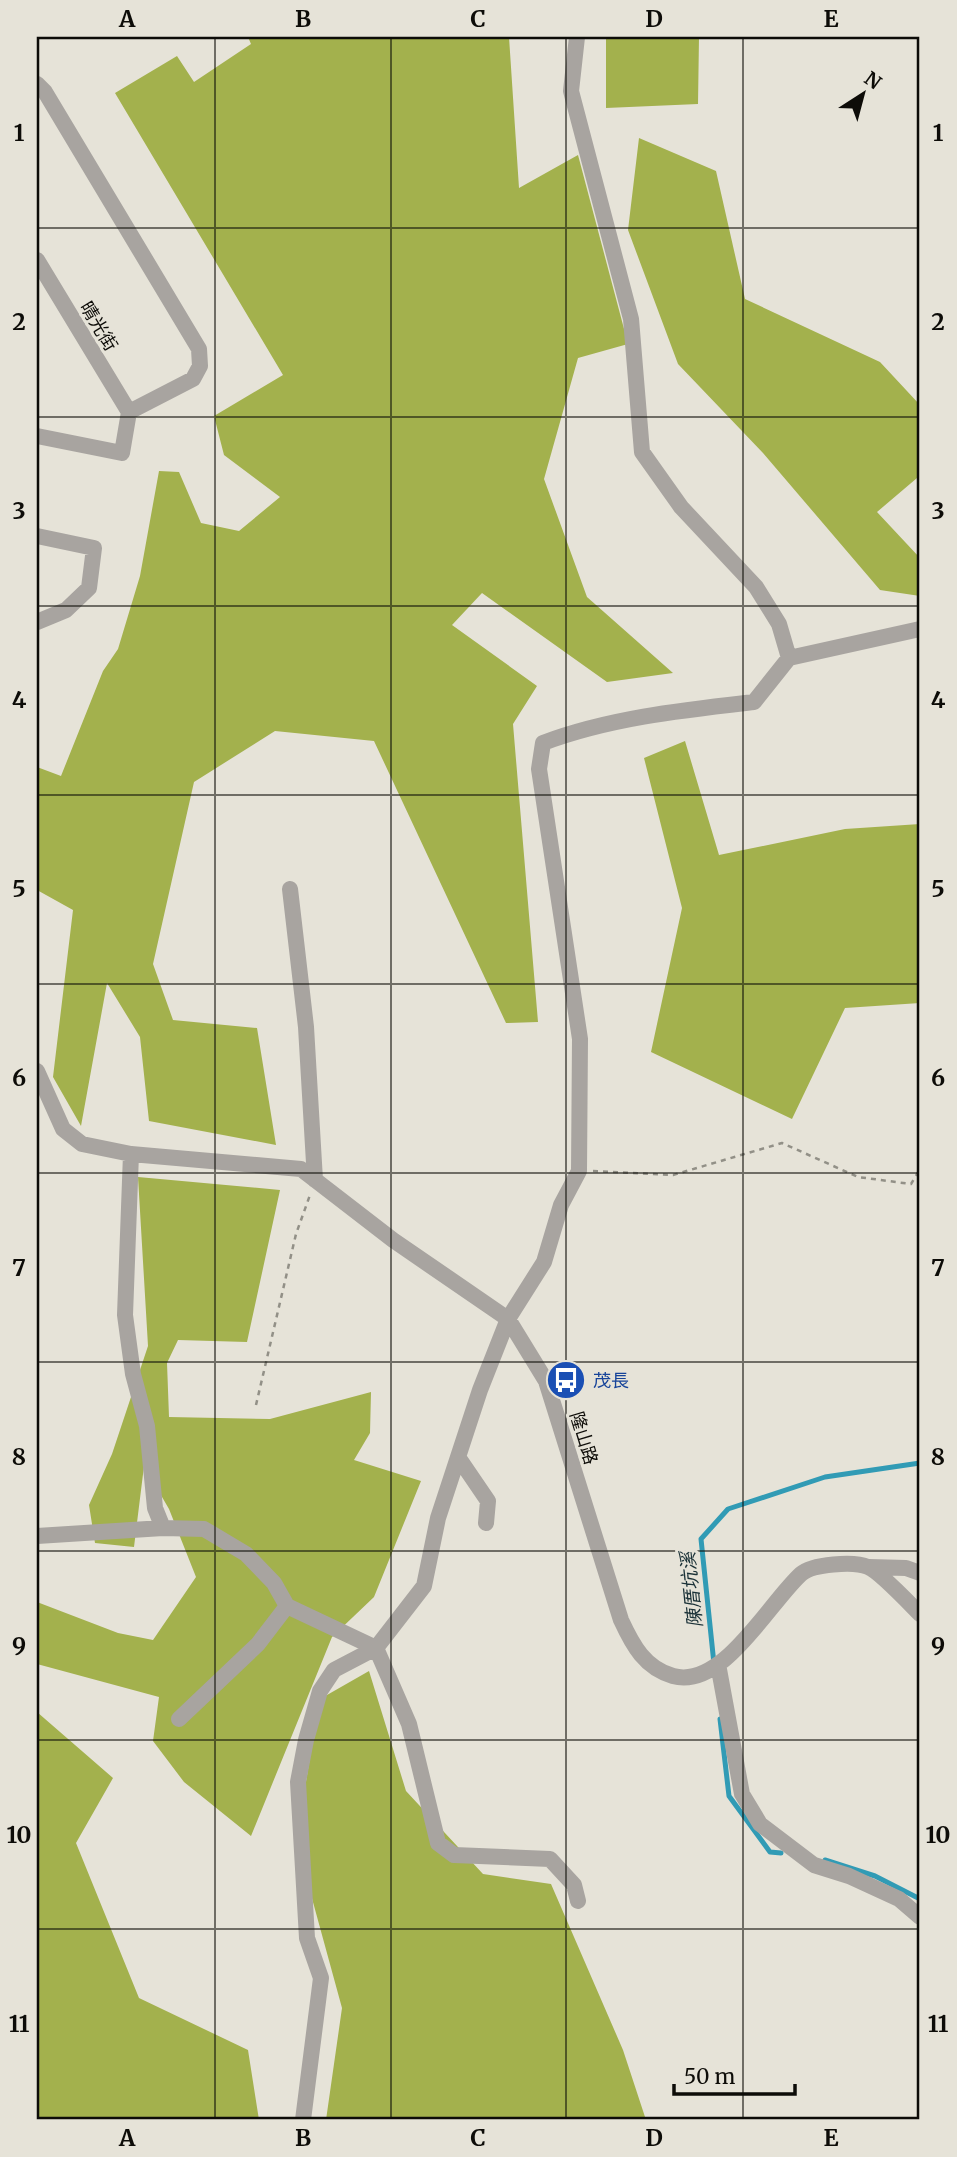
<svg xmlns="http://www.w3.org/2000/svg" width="957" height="2157" font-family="Merriweather,'Noto Sans TC',serif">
<rect width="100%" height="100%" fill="#e6e3d8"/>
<!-- forest -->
<path fill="#a3b14d" d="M 248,37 L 509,37 L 519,188 L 578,155 L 628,344 L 578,358 L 544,479 L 587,597 L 673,673 L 607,682 L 482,593 L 452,625 L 537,686 L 513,724 L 538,1022 L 506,1023 L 374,741 L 275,731 L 194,782 L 153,964 L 173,1020 L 257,1028 L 276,1145 L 149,1121 L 140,1037 L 107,983 L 81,1126 L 53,1077 L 73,910 L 37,890 L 37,767 L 61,776 L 103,671 L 118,649 L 140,576 L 159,471 L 179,472 L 201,523 L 239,531 L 280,497 L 224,455 L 214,416 L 283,375 L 115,93 L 177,56 L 194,82 L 251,44 Z
M 606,37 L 699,37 L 698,104 L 606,108 Z
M 639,138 L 716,171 L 745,299 L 880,362 L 920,405 L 920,480 L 917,478 L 877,512 L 920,558 L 920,596 L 880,590 L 763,453 L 678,364 L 628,230 Z
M 685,741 L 719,855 L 845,829 L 920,824 L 920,1003 L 845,1008 L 792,1119 L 651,1052 L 682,908 L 644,758 Z
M 138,1177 L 280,1190 L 247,1342 L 178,1340 L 167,1363 L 169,1417 L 270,1419 L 371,1392 L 370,1433 L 354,1460 L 421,1481 L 374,1597 L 332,1637 L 251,1836 L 184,1782 L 153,1741 L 159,1697 L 37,1664 L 37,1602 L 118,1633 L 153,1640 L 196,1577 L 169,1509 L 144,1466 L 134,1547 L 95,1543 L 89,1505 L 112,1454 L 148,1346 Z
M 369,1671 L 406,1791 L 483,1874 L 551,1884 L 623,2050 L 646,2120 L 326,2120 L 342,2008 L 296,1840 L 320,1699 Z
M 37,1712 L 113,1778 L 76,1843 L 139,1998 L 248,2050 L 259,2120 L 37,2120 Z"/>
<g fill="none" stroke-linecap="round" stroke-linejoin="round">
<!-- stream -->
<path stroke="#319bb5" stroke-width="5" d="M 714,1664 L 701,1539 L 728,1509 L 825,1477 L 920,1463
M 720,1719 L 729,1796 L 770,1852 L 781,1853
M 825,1860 L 875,1876 L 920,1899"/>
<!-- path -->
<path stroke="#929087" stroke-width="2.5" stroke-dasharray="5 5" stroke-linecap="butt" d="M 593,1171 L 673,1175 L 782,1143 L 858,1177 L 911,1184 L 920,1169
M 256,1405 L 296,1234 L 310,1195"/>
<!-- minor -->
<path stroke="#a8a4a0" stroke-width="16" d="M 37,84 L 45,92 L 199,349 L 200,366 L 193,379 L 129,412
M 37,260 L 129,412
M 37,436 L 122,453 L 129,412
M 37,536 L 94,548 L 89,588 L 66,610 L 37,622
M 789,658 L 920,629
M 290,889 L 306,1027 L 315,1180
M 37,1071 L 63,1129 L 82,1144 L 131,1154 L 301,1169 L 393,1240 L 508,1319 L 546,1381 L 621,1620 C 633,1646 645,1668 673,1676 C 722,1690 769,1603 801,1574 C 812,1564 854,1561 868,1567 C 879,1571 910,1604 920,1614
M 131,1154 L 125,1315 L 133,1374 L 147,1426 L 155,1508 L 163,1528 L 204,1529 L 246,1554 L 274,1583 L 287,1606 L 376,1648 L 409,1724 L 438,1843 L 454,1855 L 550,1859 L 574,1885 L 578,1901
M 458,1457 L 488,1501 L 486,1523
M 37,1536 L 163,1528
M 869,1567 L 906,1568 L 920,1573
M 718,1664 L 742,1794 L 760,1824 L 814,1865 L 849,1876 L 899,1899 L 920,1917
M 179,1719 L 258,1644 L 287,1606
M 303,2120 L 321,1978 L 307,1938 L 298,1782 L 306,1740 L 320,1691 L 334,1670 L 376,1648 L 424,1586 L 438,1518 L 480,1390 L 508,1319 L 544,1262 L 561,1205 L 579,1171 L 580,1039 L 539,769 L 543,743 C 609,718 684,710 754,702 L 789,658 L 779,624 L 756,587 L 681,507 L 642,452 L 631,319 L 571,91 L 577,37"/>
</g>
<!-- grid -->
<path fill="none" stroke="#0d0c08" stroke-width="2" stroke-opacity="0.55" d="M 215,37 L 215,2120M 391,37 L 391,2120M 566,37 L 566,2120M 743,37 L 743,2120M 37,228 L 920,228M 37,417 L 920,417M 37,606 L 920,606M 37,795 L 920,795M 37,984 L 920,984M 37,1173 L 920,1173M 37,1362 L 920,1362M 37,1551 L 920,1551M 37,1740 L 920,1740M 37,1929 L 920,1929"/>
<!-- icons -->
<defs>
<g id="bus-disc" transform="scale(2.0125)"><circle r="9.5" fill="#1a4fb4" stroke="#e6e3d8"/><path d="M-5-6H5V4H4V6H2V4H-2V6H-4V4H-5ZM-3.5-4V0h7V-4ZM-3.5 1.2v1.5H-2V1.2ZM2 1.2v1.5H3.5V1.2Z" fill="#fff"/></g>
</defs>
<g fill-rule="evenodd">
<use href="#bus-disc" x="566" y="1380"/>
</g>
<g text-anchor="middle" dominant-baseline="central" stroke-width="6" stroke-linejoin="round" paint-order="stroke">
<!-- street labels -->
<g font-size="18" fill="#0d0c08" stroke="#e6e3d8">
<text transform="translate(99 326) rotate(59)">晴光街</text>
<text transform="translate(584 1438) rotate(73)">隆山路</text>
</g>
<!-- transit labels -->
<g font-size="18" fill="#164399" stroke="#e6e3d8" text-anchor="start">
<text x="593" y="1380">茂長</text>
</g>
<!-- water labels -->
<g font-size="19" font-style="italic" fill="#1b3238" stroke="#e6e3d8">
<text transform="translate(691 1590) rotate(-96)">陳厝坑溪</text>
</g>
</g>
<!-- border -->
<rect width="957" height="2157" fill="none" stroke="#e6e3d8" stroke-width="77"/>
<!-- north arrow -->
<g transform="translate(863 94) rotate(36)" stroke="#e6e3d8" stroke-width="5" paint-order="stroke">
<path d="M0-5L12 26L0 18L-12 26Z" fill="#0d0c08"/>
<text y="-10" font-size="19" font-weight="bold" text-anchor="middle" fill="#0d0c08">N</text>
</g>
<!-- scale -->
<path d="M674 2084v10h121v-10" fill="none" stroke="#0d0c08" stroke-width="3.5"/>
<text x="684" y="2084" font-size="21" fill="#0d0c08" stroke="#e6e3d8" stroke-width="5" paint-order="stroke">50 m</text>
<rect x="38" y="38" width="880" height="2080" fill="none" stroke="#0d0c08" stroke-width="2.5"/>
<g font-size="23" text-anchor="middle" font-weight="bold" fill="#0d0c08">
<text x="127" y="27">A</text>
<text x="303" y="27">B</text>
<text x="478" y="27">C</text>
<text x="654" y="27">D</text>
<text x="831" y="27">E</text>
<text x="19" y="141">1</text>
<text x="938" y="141">1</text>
<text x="19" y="330">2</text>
<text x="938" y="330">2</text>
<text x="19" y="519">3</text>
<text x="938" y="519">3</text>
<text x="19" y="708">4</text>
<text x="938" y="708">4</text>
<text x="19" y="897">5</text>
<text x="938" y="897">5</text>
<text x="19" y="1086">6</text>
<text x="938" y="1086">6</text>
<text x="19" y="1276">7</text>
<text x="938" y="1276">7</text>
<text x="19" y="1465">8</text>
<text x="938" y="1465">8</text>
<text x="19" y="1654">9</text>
<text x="938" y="1654">9</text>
<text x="19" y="1843">10</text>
<text x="938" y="1843">10</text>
<text x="19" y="2032">11</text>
<text x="938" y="2032">11</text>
<text x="127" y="2146">A</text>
<text x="303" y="2146">B</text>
<text x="478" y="2146">C</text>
<text x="654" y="2146">D</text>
<text x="831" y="2146">E</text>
</g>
</svg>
